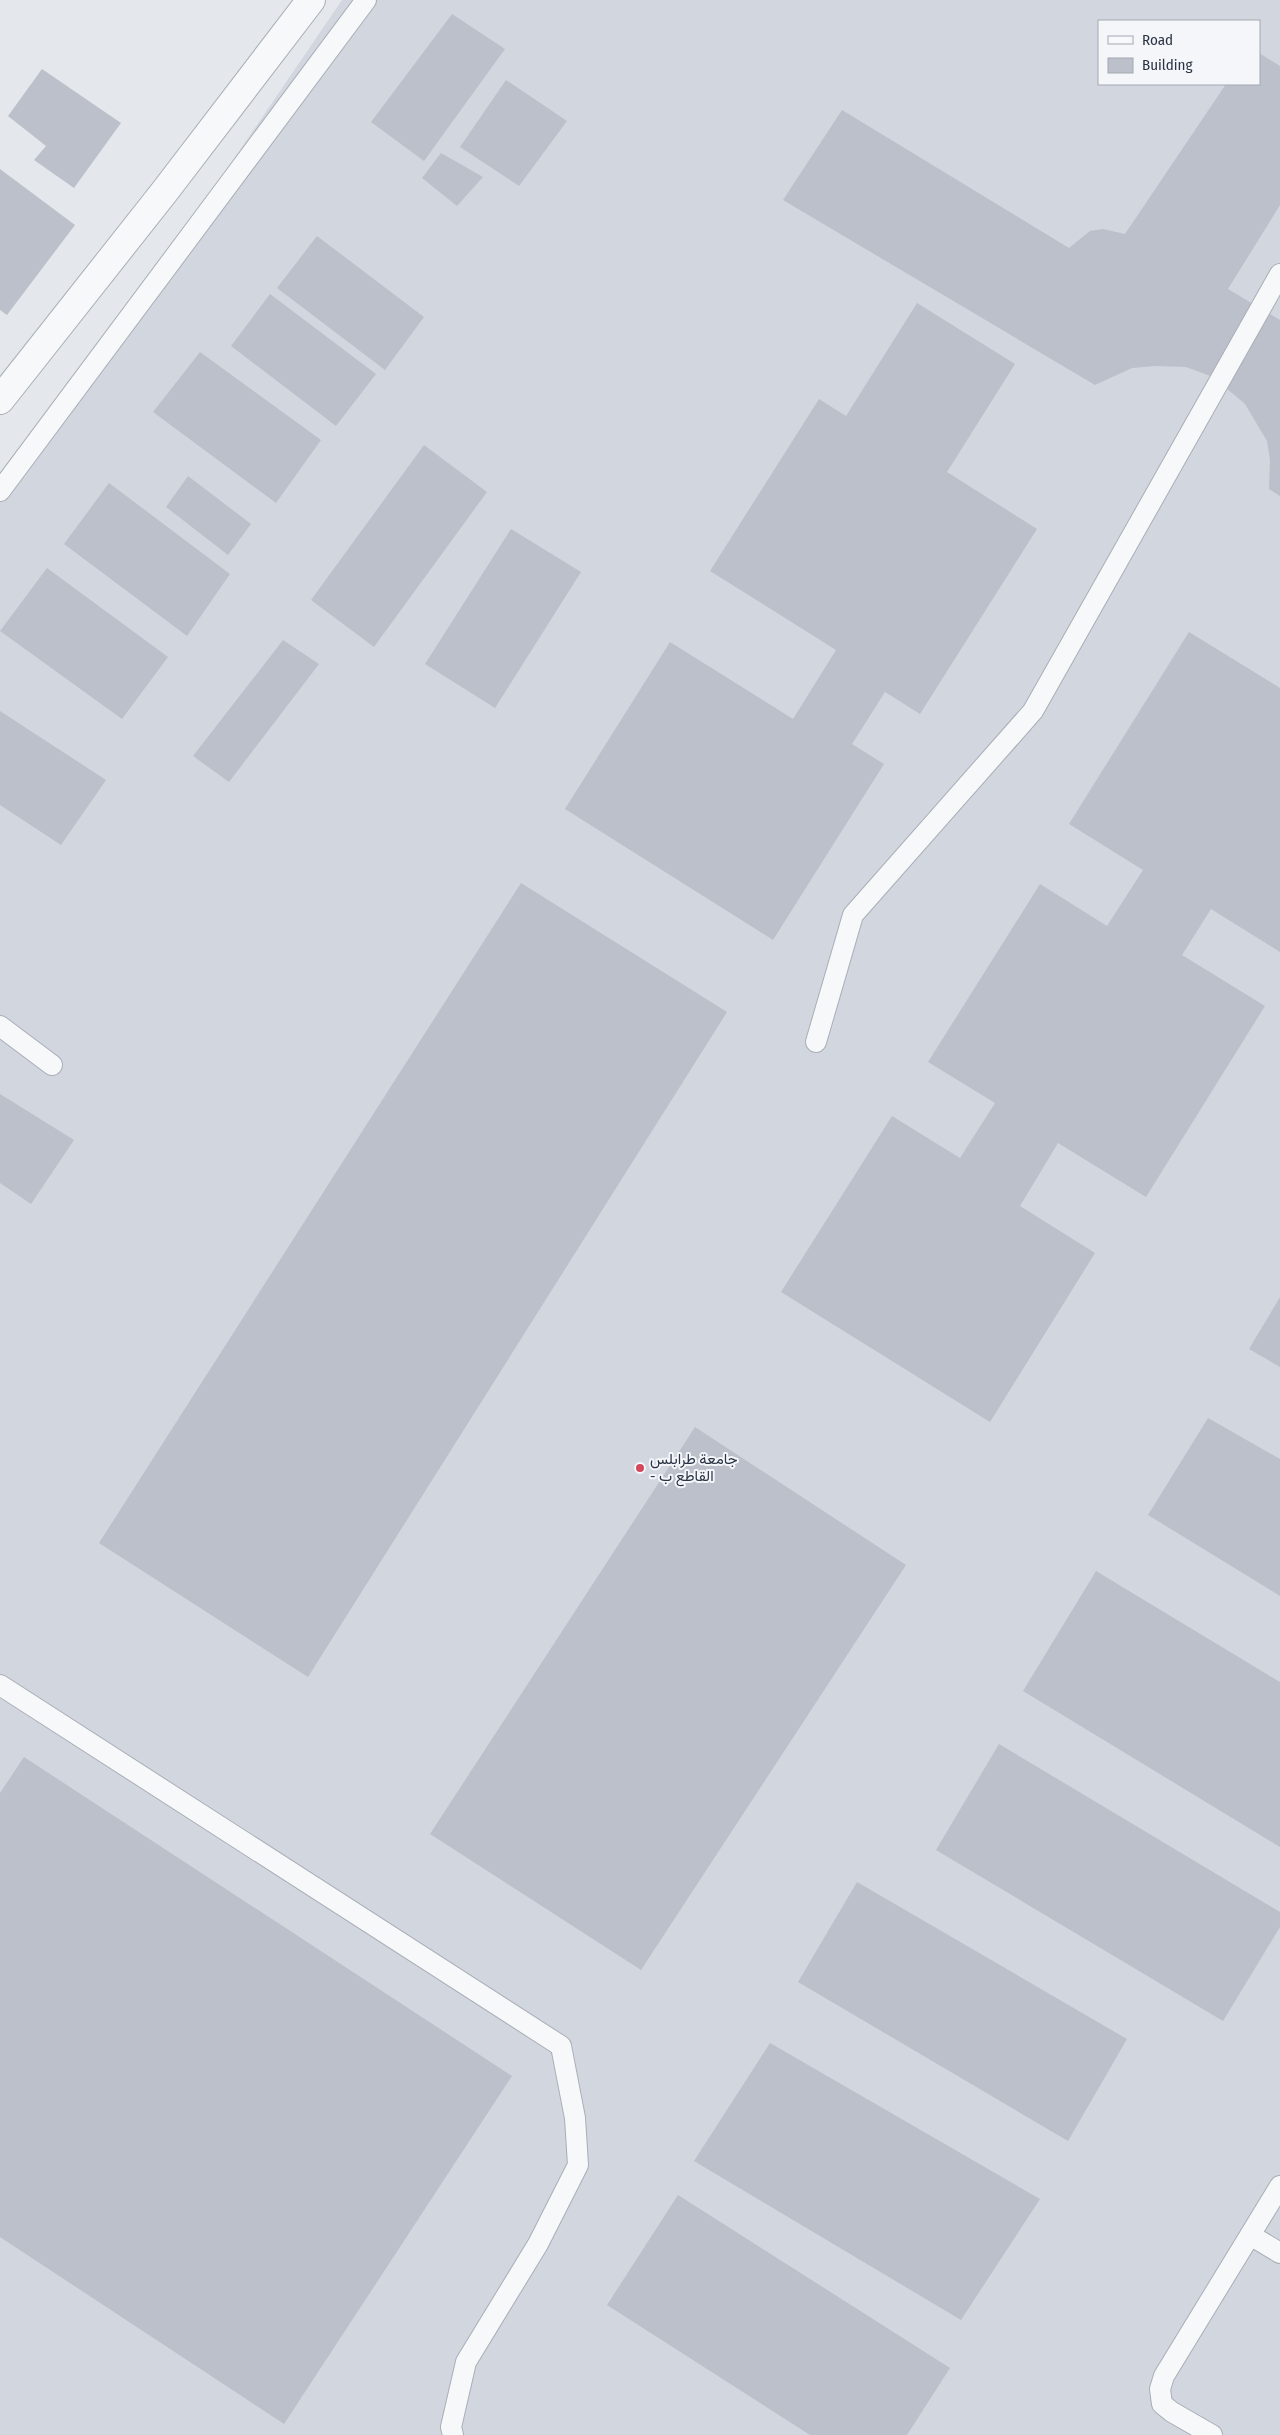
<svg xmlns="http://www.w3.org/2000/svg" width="1280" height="2435" font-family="'Fira Sans Condensed',Vazirmatn,sans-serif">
<rect width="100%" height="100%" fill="#e4e7ec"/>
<!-- built -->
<path fill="#d2d6de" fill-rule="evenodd" d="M 342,0 L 1280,0 L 1280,2435 L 0,2435 L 0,502 ZM 1099,21 L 1259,21 L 1259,84 L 1099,84 Z"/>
<!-- building -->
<path fill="#bbc0ca" d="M 452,14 L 505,49 L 424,161 L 371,122 Z
M 1259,53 L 1280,66 L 1280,205 L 1228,289 L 1280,320 L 1280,496 L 1269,489 L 1270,460 L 1267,441 L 1245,404 L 1213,377 L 1186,367 L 1155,366 L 1132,368 L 1095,385 L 783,200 L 842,110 L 1069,248 L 1090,231 L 1103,229 L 1125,234 L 1226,84 L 1259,84 Z
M 42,69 L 121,123 L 74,188 L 34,160 L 46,146 L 8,116 Z
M 506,80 L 567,121 L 519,186 L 460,147 Z
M 441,153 L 483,177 L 457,206 L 422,178 Z
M 0,169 L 75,225 L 7,315 L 0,310 Z
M 317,236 L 424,317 L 385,370 L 277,288 Z
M 270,294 L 376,374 L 336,426 L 231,346 Z
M 917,303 L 1015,364 L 947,472 L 1037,529 L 920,714 L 885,692 L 852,744 L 884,764 L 773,940 L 565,809 L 670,642 L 793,719 L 836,650 L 710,571 L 819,399 L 846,416 Z
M 200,352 L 321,440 L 276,503 L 153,412 Z
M 424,445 L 487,492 L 374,647 L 311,600 Z
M 188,476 L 251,524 L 228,555 L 166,507 Z
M 109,483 L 230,574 L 187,636 L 64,544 Z
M 511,529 L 581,572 L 495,708 L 425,664 Z
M 47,568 L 168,657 L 122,719 L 0,631 Z
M 1189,632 L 1280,688 L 1280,952 L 1211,909 L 1182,955 L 1265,1006 L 1146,1197 L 1058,1143 L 1020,1206 L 1095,1253 L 990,1422 L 781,1292 L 892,1116 L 960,1158 L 995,1103 L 928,1062 L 1040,884 L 1107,926 L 1143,870 L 1069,824 Z
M 283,640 L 319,664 L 229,782 L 193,756 Z
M 0,711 L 106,780 L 61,845 L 0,805 Z
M 521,883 L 727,1012 L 308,1677 L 99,1543 Z
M 0,1094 L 74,1140 L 31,1204 L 0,1183 Z
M 1280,1297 L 1280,1367 L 1249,1349 Z
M 1208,1418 L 1280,1459 L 1280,1596 L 1148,1515 Z
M 695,1427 L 906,1565 L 641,1970 L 430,1834 Z
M 1096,1571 L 1280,1682 L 1280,1847 L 1023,1691 Z
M 999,1744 L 1280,1912 L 1280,1927 L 1223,2021 L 936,1850 Z
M 24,1757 L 512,2076 L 284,2424 L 0,2237 L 0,1793 Z
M 857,1882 L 1127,2039 L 1068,2141 L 798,1982 Z
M 770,2043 L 1040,2199 L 961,2320 L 694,2161 Z
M 678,2195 L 950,2368 L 907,2435 L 810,2435 L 607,2305 Z"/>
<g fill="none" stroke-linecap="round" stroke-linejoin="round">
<!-- service casing -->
<g stroke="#a9aeb7" stroke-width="22">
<path id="service" d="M 0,491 L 366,0
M 0,1026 L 52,1065
M 816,1042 L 853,915 L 1033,711 L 1280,274
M 0,1685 L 561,2046 L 575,2118 L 578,2165 L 538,2244 L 466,2362 L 451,2427 L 453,2435
M 1250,2235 L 1280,2253
M 1212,2435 L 1172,2412 L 1162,2404 L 1160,2389 L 1164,2376 L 1280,2186"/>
</g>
<!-- minor casing -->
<g stroke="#a9aeb7" stroke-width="30">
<path id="minor" d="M 0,400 L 165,191 L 311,0"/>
</g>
<!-- service -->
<use href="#service" stroke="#f7f8fa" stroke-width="20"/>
<!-- minor -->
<use href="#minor" stroke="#f7f8fa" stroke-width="28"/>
</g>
<!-- markers -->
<circle fill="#d1495b" stroke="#f4f6f9" stroke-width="2" cx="640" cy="1468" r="5"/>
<g text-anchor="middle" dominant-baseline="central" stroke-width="4" stroke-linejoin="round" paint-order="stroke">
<!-- poi labels -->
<g font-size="15" fill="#2b3445" stroke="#f4f6f9" text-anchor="start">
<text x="650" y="1459">جامعة طرابلس<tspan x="650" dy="17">- القاطع ب</tspan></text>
</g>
</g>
<!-- legend -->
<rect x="1098" y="20" width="162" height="65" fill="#f4f6f9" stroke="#a4a8b1"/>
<rect x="1108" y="36" width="25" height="8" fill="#f7f8fa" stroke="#a4a8b1"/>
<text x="1142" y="45" font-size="15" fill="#2b3445">Road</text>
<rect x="1108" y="58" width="25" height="15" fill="#bbc0ca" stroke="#a4a8b1"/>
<text x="1142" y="70" font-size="15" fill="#2b3445">Building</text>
</svg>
